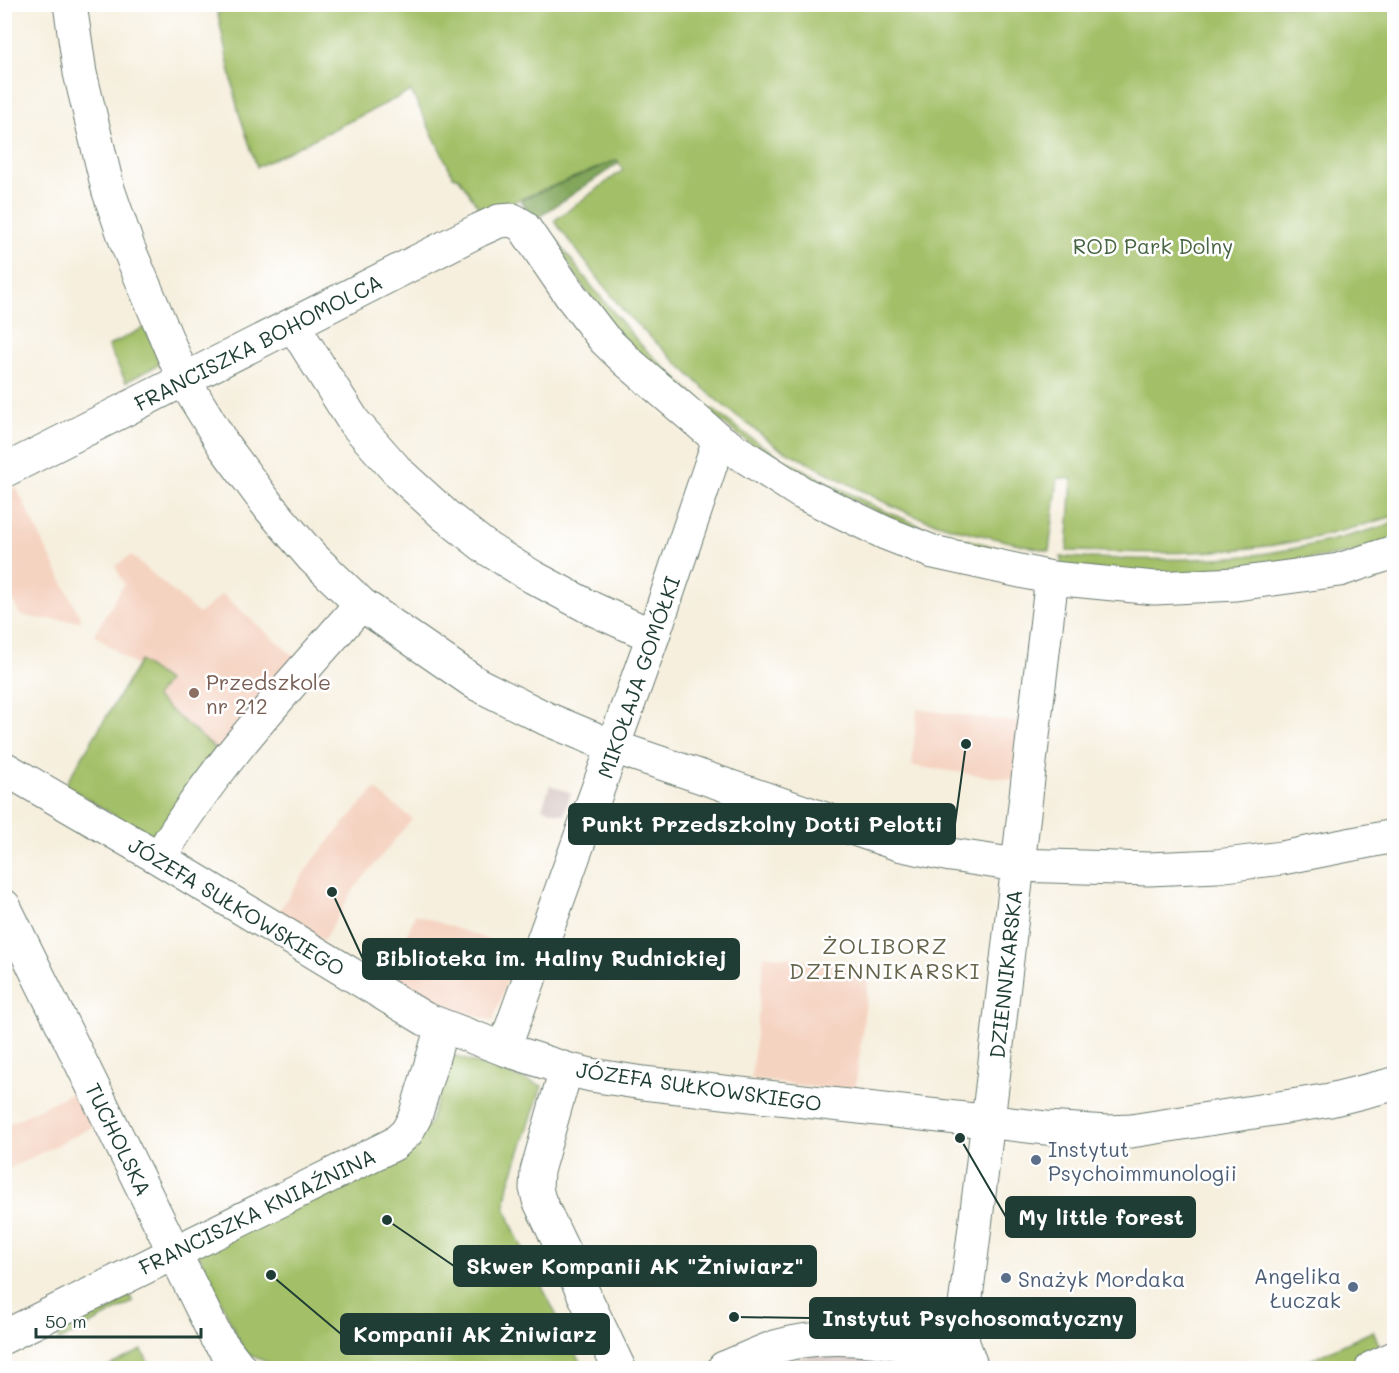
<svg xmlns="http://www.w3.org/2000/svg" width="1399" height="1373" font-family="Mali,sans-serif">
<rect width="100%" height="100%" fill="#fff"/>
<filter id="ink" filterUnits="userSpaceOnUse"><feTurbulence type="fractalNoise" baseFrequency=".0167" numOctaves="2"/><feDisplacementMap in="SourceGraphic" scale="12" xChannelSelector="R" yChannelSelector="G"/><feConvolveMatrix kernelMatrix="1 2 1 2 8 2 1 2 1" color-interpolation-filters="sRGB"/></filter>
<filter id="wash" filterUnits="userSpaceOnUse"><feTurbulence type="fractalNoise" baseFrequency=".008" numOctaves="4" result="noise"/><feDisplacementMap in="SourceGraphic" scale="24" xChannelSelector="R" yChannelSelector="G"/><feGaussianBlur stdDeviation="1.35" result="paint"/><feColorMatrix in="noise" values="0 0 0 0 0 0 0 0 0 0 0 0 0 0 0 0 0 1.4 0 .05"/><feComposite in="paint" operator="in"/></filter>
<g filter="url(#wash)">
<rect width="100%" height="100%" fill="#f6efde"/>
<!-- built -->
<path fill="#f5d3c1" d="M 16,487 L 46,548 L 82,621 L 42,619 L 20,615 L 12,599 L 5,584 L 4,492 Z
M 131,555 L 199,614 L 222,594 L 296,658 L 193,779 L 65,785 L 137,667 L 94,634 L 124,584 L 115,566 Z
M 917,709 L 1020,723 L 1014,780 L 912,766 Z
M 375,789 L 412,819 L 354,889 L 323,941 L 277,914 L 308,867 L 339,829 Z
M 415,914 L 518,950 L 493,1021 L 408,993 L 381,977 L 408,932 Z
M 764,955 L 870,967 L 855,1092 L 751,1079 Z
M 79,1089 L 97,1125 L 5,1171 L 5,1126 Z"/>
<!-- industrial -->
<path fill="#d1c0bc" d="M 550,785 L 571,793 L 564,815 L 542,808 Z
M 815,1354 L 888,1357 L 890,1368 L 761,1368 L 779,1362 Z"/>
<!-- green -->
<path fill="#a3c068" stroke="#617e4e" stroke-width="1.5" d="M 216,5 L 1394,5 L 1394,516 C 1361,526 1327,536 1292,542 C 1218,556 1142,553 1067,551 L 1072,479 L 1058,478 L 1049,551 L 960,530 L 915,516 L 882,501 L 776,446 L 714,398 L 625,313 L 554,221 L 623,170 L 617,160 L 483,214 L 459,178 L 453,176 L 411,91 L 257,167 L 238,110 Z
M 554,237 L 593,288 L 642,346 L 701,401 L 695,408 L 607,322 L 551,238 Z
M 145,327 L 160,364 L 126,382 L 108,346 Z
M 712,409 L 758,443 L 790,463 L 878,508 L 928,529 L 1024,555 L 1021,563 L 958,548 L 790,473 L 708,412 Z
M 1394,523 L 1394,540 L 1351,553 L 1165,578 L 1061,565 L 1061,557 C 1118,559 1175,561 1232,557 C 1287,553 1342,539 1394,523 Z
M 140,661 L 167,681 L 155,697 L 217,750 L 154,840 L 65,785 Z
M 452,1055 L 542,1086 L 509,1184 L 505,1207 L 515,1233 L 583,1368 L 281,1368 L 245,1353 L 198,1253 L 429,1125 Z
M 130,1296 L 133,1302 L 58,1342 L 60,1331 L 75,1325 L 75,1323 Z
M 1373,1331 L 1381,1349 L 1341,1368 L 1293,1368 Z
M 142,1350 L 151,1368 L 109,1368 L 108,1366 Z"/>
<!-- forest -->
<path fill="#82a65c" stroke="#507248" stroke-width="1.5" d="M 617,160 L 619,163 L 533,221 L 521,200 Z"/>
</g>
<g filter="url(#ink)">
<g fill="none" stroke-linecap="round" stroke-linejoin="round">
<!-- minor casing -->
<g stroke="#6a7b70" stroke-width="35">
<path id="minor" d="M 70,4 L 80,73 L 108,189 L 128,247 L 184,380 L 224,446 L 270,508 L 312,557 L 361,604 L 477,684 L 547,719 L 614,747 L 898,844 L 951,855 L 1017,865 L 1149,869 L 1217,866 L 1282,858 L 1394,836
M 293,325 L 354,422 L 399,473 L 446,516 L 488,549 L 533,577 L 593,609 L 653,636
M 4,471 L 479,230 L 499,221 L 513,220 L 523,226 L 571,296 L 604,339 L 628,362 L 719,440 L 802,493 L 885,533 L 933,552 L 1052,578 L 1155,588 L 1236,584 L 1339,570 L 1394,552
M 4,768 L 159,858 L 425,1019 L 504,1049 L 566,1069 L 591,1075 L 643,1083 L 1046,1128 L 1107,1132 L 1131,1131 L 1330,1100 L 1394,1084
M 159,858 C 214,765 290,686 361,604
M 4,906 L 216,1337 L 240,1368
M 504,1049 L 653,636 L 719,440
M 566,1069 L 537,1171 L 536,1188 L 539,1200 L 619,1368
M 4,1337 L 394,1144 L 407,1132 L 415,1117 L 442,1027
M 724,1368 C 741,1361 758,1353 775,1347 C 832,1329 915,1342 970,1363
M 972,1368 L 963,1343 L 962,1328 C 995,1079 1021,828 1052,578"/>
</g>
<!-- major casing -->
<g stroke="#6a7b70" stroke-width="35">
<path id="major" d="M 1372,1368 L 1394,1358"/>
</g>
<!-- minor -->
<use href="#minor" stroke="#fff" stroke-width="33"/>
<!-- major -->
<use href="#major" stroke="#fff" stroke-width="33"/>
</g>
</g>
<!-- markers -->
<circle fill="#8d6e63" stroke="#fff" stroke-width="2" cx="194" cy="693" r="6"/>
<g fill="#5c6f8a" stroke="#fff" stroke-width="2">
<circle cx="1036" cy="1160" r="6"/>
<circle cx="1006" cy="1278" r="6"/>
<circle cx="1353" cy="1287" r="6"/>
</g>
<g text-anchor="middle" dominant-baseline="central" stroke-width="5" stroke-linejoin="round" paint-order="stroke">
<!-- park labels -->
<g font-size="21" fill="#476444" stroke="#fff">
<text x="1153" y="245">ROD Park Dolny</text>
</g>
<!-- street labels -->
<g font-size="21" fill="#1f3d34" stroke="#fff">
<text transform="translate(258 342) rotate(-27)">FRANCISZKA BOHOMOLCA</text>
<text transform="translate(638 677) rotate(-71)">MIKOŁAJA GOMÓŁKI</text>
<text transform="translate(237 906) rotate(31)">JÓZEFA SUŁKOWSKIEGO</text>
<text transform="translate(1005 974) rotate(-84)">DZIENNIKARSKA</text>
<text transform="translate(699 1086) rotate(8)">JÓZEFA SUŁKOWSKIEGO</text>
<text transform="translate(119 1139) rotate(64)">TUCHOLSKA</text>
<text transform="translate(257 1211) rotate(-26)">FRANCISZKA KNIAŹNINA</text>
</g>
<!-- education labels -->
<g font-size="21" fill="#785e54" stroke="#fff" text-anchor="start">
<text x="206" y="681">Przedszkole<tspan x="206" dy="24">nr 212</tspan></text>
</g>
<!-- service labels -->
<g font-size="21" fill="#4e5e75" stroke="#fff" text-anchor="start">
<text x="1048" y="1148">Instytut<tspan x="1048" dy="24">Psychoimmunologii</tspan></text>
<text x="1341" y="1275" text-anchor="end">Angelika<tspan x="1341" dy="24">Łuczak</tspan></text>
<text x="1018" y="1278">Snażyk Mordaka</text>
</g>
<!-- neighbourhood labels -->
<g font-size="22" letter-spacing="1.5" fill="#66644b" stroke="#fff">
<text x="885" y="945">ŻOLIBORZ<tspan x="885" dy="25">DZIENNIKARSKI</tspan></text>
</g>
</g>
<!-- callouts -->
<path fill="none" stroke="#1f3d34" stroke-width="2" d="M966 744L955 824M332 892L363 959M960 1138L1006 1217M387 1220L454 1266M734 1317L810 1318M271 1275L341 1334"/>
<g fill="#1f3d34" stroke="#fff" stroke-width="2">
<circle cx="966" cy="744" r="6"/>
<circle cx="332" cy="892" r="6"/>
<circle cx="960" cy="1138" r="6"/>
<circle cx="387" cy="1220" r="6"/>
<circle cx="734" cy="1317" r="6"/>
<circle cx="271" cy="1275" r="6"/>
</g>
<g fill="#1f3d34" stroke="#1f3d34" stroke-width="2">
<rect x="569" y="804" width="386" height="40" rx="6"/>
<rect x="363" y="939" width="376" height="40" rx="6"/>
<rect x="1006" y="1197" width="189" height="40" rx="6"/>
<rect x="454" y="1246" width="362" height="40" rx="6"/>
<rect x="810" y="1298" width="325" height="40" rx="6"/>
<rect x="341" y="1314" width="268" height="40" rx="6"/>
</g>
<g font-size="22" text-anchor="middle" font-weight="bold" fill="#fff">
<text x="762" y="832">Punkt Przedszkolny Dotti Pelotti</text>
<text x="551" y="966">Biblioteka im. Haliny Rudnickiej</text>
<text x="1101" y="1225">My little forest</text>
<text x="635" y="1274">Skwer Kompanii AK "Żniwiarz"</text>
<text x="973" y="1326">Instytut Psychosomatyczny</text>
<text x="475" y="1342">Kompanii AK Żniwiarz</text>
</g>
<!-- margin -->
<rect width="1399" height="1373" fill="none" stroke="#fff" stroke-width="24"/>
<!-- scale -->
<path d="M36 1328v9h165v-9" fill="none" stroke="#1f3d34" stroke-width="3"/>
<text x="45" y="1328" font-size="18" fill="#1f3d34" stroke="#ffffff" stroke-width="4.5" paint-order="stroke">50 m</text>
</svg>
